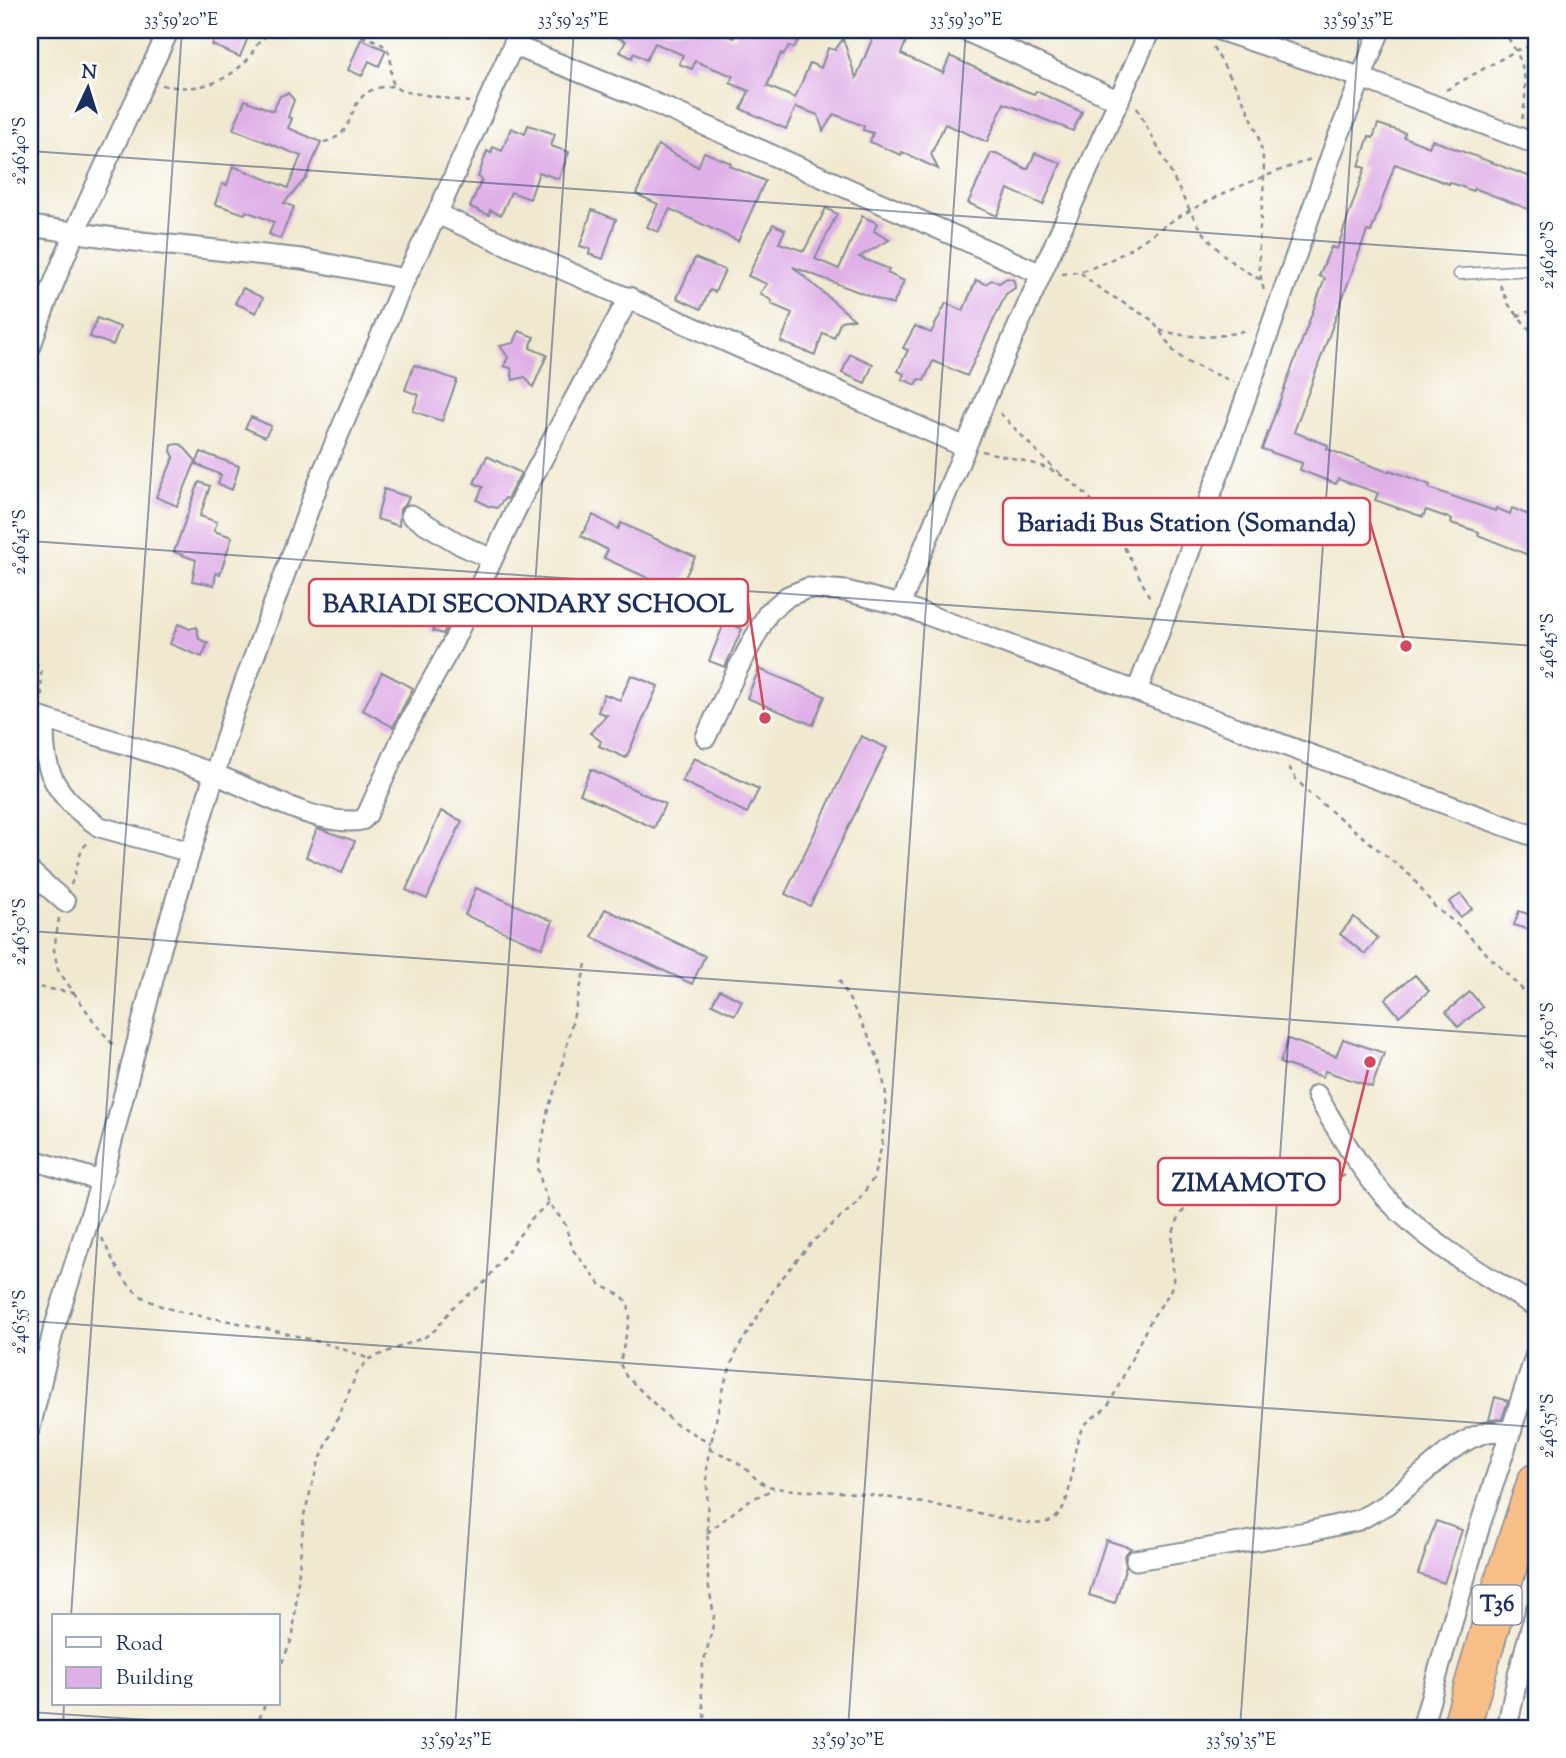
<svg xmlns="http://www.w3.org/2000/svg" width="1566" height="1758" font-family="'Sorts Mill Goudy',serif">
<rect width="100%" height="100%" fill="#fff"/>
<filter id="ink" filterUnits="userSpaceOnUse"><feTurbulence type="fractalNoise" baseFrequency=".0143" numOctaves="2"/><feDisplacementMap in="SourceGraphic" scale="14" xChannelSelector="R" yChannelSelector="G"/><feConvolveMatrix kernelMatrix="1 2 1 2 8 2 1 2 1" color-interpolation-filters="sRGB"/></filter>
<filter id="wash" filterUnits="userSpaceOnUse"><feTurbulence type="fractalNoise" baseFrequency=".00686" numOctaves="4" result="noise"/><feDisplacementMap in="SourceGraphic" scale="28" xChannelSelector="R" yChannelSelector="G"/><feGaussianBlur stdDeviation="1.57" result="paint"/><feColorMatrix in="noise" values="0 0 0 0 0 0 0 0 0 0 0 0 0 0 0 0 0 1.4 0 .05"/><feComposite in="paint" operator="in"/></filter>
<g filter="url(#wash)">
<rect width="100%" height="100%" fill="#f0e8cf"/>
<g id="blocks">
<!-- building -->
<path fill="#dfb0e7" d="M 218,30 L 251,30 L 240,57 L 212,45 Z
M 600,30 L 715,30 L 734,38 L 737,30 L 804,30 L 794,48 L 789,46 L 783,55 L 781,53 L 767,86 L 795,98 L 810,63 L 821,68 L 828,48 L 835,50 L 843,39 L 856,78 L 876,30 L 892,30 L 908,36 L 901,54 L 943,73 L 950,56 L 1021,89 L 1034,94 L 1036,91 L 1082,112 L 1073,131 L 1004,103 L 987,142 L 945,124 L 931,154 L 938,169 L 902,152 L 901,155 L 870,142 L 873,133 L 863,130 L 864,126 L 834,114 L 823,131 L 818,115 L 796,107 L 786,129 L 741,109 L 749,91 L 730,83 L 733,76 L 695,61 L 692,69 L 679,64 L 683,55 L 655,43 L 646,60 L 634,53 L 632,58 L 620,52 L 626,41 Z
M 361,39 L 386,50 L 379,66 L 369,61 L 362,76 L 348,70 Z
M 288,93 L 294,100 L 288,117 L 292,119 L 288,128 L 321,142 L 306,178 L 284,203 L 294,207 L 280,239 L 269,234 L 274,222 L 246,211 L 245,214 L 215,204 L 222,184 L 227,185 L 233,166 L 288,188 L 301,156 L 233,129 L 245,100 L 273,111 L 280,96 Z
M 1378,124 L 1405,133 L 1404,137 L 1429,147 L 1432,140 L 1536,179 L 1536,212 L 1474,188 L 1473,191 L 1449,182 L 1449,184 L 1395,164 L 1371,232 L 1367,231 L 1294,432 L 1328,445 L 1327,449 L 1388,472 L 1389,470 L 1417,480 L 1430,485 L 1429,488 L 1495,511 L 1496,508 L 1510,514 L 1512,508 L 1536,518 L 1536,558 L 1478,535 L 1479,532 L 1451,523 L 1452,519 L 1426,510 L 1423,517 L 1375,500 L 1378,493 L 1338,479 L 1336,484 L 1300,470 L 1302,463 L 1262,449 L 1325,278 L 1319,276 L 1331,247 L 1337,249 L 1365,168 L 1359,166 L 1369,136 L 1373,138 Z
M 528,125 L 555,134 L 551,146 L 569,152 L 559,179 L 539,172 L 530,199 L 511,192 L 501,215 L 490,210 L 489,215 L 470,207 L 482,179 L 478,177 L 487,151 L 491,153 L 493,147 L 502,151 L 511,128 L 525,134 Z
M 658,145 L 698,167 L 704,152 L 731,163 L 730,166 L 765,181 L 738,241 L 670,209 L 658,232 L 647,227 L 658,204 L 636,194 Z
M 991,153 L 996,153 L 1026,169 L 1028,169 L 1035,153 L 1061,163 L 1043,205 L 1008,189 L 997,216 L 968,203 Z
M 826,208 L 837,214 L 815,259 L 839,269 L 862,216 L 877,223 L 874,231 L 889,240 L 859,257 L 889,269 L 887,273 L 904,281 L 893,305 L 793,267 L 854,319 L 841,321 L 834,338 L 823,333 L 815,355 L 781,342 L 792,313 L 771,304 L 772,301 L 760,293 L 767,284 L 748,276 L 773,224 L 785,230 L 779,243 L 804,251 Z
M 592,210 L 616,219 L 603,259 L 589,254 L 590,249 L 580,246 Z
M 695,258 L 725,270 L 715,292 L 710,290 L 701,309 L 677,298 Z
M 1007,278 L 1014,280 L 1015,288 L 1006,294 L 967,376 L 933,361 L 924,381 L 919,379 L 916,385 L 902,379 L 904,374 L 898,371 L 908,350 L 903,348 L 915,326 L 931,333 L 946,303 L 963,311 L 976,280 L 985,284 L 992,280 L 999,283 Z
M 243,288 L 263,298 L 256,313 L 235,303 Z
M 97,318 L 120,327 L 113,345 L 90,337 Z
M 519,331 L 534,337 L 530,348 L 547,355 L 533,387 L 525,377 L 513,380 L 511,368 L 504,366 L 508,357 L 500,346 L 514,343 Z
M 850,354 L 873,364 L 865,383 L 842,373 Z
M 414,365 L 457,380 L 442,421 L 413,411 L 419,395 L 405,390 Z
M 251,417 L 271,426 L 265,437 L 245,428 Z
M 178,444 L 182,445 L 196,461 L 177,506 L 156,497 L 174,457 L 171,451 L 172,445 Z
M 201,452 L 239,466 L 232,490 L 218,484 L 221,475 L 196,464 Z
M 487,456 L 521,473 L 507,499 L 505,498 L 497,508 L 488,506 L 477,500 L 483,487 L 474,483 Z
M 199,482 L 210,486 L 200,516 L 217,522 L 214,531 L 232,537 L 220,574 L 216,573 L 214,585 L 192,581 L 196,560 L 174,552 Z
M 384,489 L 409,497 L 406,504 L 400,509 L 399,526 L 377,519 Z
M 593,515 L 618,529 L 621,523 L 695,557 L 678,592 L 604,558 L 608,550 L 581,536 Z
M 433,588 L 460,599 L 443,634 L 433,631 L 436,621 L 420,617 Z
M 725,621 L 742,629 L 725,667 L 709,661 Z
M 178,624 L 190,629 L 197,627 L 199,639 L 208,643 L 202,657 L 170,644 Z
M 759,669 L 825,696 L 813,725 L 747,698 Z
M 382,672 L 413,688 L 393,727 L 363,710 Z
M 631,675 L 658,686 L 626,758 L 599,746 L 601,741 L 590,733 L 607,715 L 598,712 L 604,694 L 620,700 Z
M 861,736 L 887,748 L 810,906 L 785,894 Z
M 694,758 L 759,789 L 747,813 L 682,781 Z
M 591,769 L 665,804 L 654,828 L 580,794 Z
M 441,811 L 462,821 L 427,899 L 406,890 Z
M 317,828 L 355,841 L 342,873 L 306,857 Z
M 476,888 L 553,921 L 542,948 L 465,915 Z
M 1461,894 L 1472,909 L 1460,917 L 1449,902 Z
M 605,909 L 705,956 L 692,984 L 592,937 Z
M 1519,911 L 1536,917 L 1536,932 L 1514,925 Z
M 1354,917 L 1378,938 L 1365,954 L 1340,934 Z
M 1415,975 L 1429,991 L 1399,1016 L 1385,999 Z
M 720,990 L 742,1001 L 735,1015 L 712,1004 Z
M 1470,992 L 1483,1007 L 1458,1027 L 1446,1012 Z
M 1288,1039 L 1336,1056 L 1343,1039 L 1384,1053 L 1372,1087 L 1325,1071 L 1323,1077 L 1280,1063 Z
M 1495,1397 L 1508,1401 L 1502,1419 L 1489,1420 Z
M 1436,1521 L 1462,1530 L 1444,1583 L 1418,1574 Z
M 1106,1540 L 1131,1548 L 1124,1556 L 1126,1566 L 1115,1603 L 1089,1595 Z"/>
</g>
</g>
<g filter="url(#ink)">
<use href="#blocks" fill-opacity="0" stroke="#868c96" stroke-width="2"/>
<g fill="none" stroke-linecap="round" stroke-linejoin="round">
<!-- lane casing -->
<g stroke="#868c96" stroke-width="13">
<path id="lane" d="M 1459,274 L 1536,270"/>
</g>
<!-- street casing -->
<g stroke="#868c96" stroke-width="23">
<path id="street" d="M 964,30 L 1119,101
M 1219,30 L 1362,78 L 1536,144
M 513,45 L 643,98 L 1041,274
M 437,214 L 965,447
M 30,226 L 142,242 L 302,259 L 405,279
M 30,348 C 67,239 120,134 169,30
M 411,515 L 461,545 L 492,559
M 900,605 L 986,398 L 1150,30
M 1137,691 L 1225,457 L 1333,150 L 1380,30
M 30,714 C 91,735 154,751 214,774 C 254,789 318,828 362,820 L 367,815 L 409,722 L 452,644 L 522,497 L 629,297
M 45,719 C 40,771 57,798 100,827 L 190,852
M 706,737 L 737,670 L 768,613 L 788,596 L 808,588 L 846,591 L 900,605 L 1536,837
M 30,871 L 65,902
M 1317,1095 C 1343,1141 1371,1189 1412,1223 C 1450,1256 1494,1280 1536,1307
M 30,1159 L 101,1181
M 30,1428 L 53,1332 L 105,1169 L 161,948 L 234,711 L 321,476 L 405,279 L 437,214 L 520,30
M 1136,1560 L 1307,1532 L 1359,1520 L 1386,1505 L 1448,1452 L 1471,1438 L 1487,1432 L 1512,1430
M 1422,1728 L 1480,1525 L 1536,1354
M 1507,1728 L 1518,1675 L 1536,1610"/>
</g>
<!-- highway casing -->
<g stroke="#868c96" stroke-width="40">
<path id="highway" d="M 1461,1728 L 1504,1579 L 1536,1482"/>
</g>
<!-- path -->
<path stroke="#868c96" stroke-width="2.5" stroke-dasharray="5 5" stroke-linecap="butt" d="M 1502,30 C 1526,61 1529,82 1522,120
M 1213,47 C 1236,88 1265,128 1264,177 C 1263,215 1253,253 1264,291
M 162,85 C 194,92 223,85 246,61 C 252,55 255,45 262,39 C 279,24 358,31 378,42 C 403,55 380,79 401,91 L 469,102
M 1446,90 L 1517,50 L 1536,44
M 1137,108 C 1148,130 1161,152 1172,175 C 1197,226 1209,252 1261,280
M 324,142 C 365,133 338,88 393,86
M 1081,273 L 1100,289 L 1152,320 L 1175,353 L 1189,363 L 1234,382
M 1062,274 C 1114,270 1147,233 1191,210 C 1229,189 1270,174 1311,159
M 1500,285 L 1509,305 L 1536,337
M 1517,316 L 1536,309
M 1160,330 C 1192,339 1218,339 1249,329
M 1000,413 L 1043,458 L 1062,475
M 982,451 C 1010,458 1045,463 1069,480 C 1108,508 1130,558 1151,600
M 30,654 L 41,671 L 42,698
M 1289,767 L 1296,779 L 1310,794 L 1411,876 L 1435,907 L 1459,926 L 1536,1003
M 71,885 L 82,849 L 90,840
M 59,918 L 54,950 L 58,970 L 98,1027 L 116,1048
M 586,964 L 559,1078 L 548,1109 L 538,1168 L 542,1185 L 549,1203 L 565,1224 L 573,1250 L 600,1284 L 623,1297 L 628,1303 L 630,1317 L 621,1358 L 621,1366 L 626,1376 L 674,1423 L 711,1443
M 30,986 L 75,993
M 102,1238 C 110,1255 121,1279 136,1292 C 159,1312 205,1316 234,1322 C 280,1332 326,1341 369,1359
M 710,1450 C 723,1453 737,1462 747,1470 C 754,1476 759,1483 768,1486 C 796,1493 824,1490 853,1493 C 893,1497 934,1505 973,1512 C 993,1515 1040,1532 1055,1518 C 1075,1502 1070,1455 1080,1433 C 1085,1419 1101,1415 1109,1404 C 1124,1377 1135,1349 1150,1322 C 1156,1310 1167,1300 1172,1286 C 1175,1276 1172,1265 1172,1254 C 1169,1223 1188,1194 1219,1187 C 1259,1177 1307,1195 1345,1175
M 707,1533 L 748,1501 L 774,1489
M 278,1672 L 293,1636 L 304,1515 L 317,1467 L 357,1373 L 369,1359 L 425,1337 L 435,1330 L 453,1307 L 485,1282 L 532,1218 L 549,1203
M 256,1728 L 265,1704
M 706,1728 L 701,1690 L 703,1664 L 712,1631 L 714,1616 L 708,1582 L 707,1462 L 723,1387 L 737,1350 L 778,1283 L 812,1242 L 856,1204 L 873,1179 L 882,1145 L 886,1094 L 880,1064 L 870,1039 L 838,978"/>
<!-- lane -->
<use href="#lane" stroke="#fff" stroke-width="10"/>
<!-- street -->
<use href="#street" stroke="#fff" stroke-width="19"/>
<!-- highway -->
<use href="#highway" stroke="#f7be88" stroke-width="37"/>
</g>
</g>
<!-- ticks -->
<path fill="none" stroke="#1b2f5e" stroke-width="2" stroke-opacity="0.45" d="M 30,151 L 1536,256M 30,541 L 1536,646M 30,931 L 1536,1037M 30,1321 L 1536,1427M 71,1616 L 182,30M 30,1712 L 267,1728M 63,1728 L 64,1704M 455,1728 L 574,30M 848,1728 L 966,30M 1240,1728 L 1359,30"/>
<g text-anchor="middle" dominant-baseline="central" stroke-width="5" stroke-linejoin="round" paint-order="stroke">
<!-- shield labels -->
<rect fill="#fff" stroke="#5f6d8e" stroke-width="2" x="1472.5" y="1585.5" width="49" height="39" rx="5"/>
<g font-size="23" font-weight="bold" fill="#1b2f5e">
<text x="1497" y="1605">T36</text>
</g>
</g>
<!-- callouts -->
<path fill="none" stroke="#d1495b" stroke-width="2.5" d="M1406 646L1370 522M765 718L748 603M1370 1062L1340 1182"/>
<g fill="#d1495b" stroke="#fff" stroke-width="2.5">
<circle cx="1406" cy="646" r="7"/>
<circle cx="765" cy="718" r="7"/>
<circle cx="1370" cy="1062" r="7"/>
</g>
<g fill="#fff" stroke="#d1495b" stroke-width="2.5">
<rect x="1003" y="498" width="367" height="47" rx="7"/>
<rect x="309" y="579" width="439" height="47" rx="7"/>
<rect x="1158" y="1158" width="182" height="47" rx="7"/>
</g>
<g font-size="26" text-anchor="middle" font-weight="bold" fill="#1b2f5e">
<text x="1187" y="531">Bariadi Bus Station (Somanda)</text>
<text x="528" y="612">BARIADI SECONDARY SCHOOL</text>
<text x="1249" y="1191">ZIMAMOTO</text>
</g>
<!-- margin -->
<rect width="1566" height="1758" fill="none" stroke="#fff" stroke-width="77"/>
<!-- legend -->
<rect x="52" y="1614" width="228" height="91" fill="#ffffff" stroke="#a4acbf" stroke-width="2"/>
<rect x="66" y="1637" width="35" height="10" fill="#ffffff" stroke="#a4acbf" stroke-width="2"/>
<text x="116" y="1650" font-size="21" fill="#1b2f5e">Road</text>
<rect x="66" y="1667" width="35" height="21" fill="#dfb0e7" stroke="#a4acbf" stroke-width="2"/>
<text x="116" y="1684" font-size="21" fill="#1b2f5e">Building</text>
<!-- north arrow -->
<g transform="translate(88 88) rotate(4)" stroke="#ffffff" stroke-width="5" paint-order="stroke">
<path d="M0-5L12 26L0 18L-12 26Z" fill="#1b2f5e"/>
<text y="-10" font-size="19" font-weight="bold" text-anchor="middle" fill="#1b2f5e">N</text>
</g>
<rect x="38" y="38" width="1490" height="1682" fill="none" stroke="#1b2f5e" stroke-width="2.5"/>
<g font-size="18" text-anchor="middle" fill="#1b2f5e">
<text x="181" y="25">33°59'20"E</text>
<text x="573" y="25">33°59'25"E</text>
<text x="966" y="25">33°59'30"E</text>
<text x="1358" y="25">33°59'35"E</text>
<text transform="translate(19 151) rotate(-90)" y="6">2°46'40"S</text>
<text transform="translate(1547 255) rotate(-90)" y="6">2°46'40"S</text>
<text transform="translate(19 542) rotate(-90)" y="6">2°46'45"S</text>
<text transform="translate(1547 646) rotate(-90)" y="6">2°46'45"S</text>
<text transform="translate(19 932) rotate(-90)" y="6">2°46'50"S</text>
<text transform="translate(1547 1036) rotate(-90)" y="6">2°46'50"S</text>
<text transform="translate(19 1322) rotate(-90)" y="6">2°46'55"S</text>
<text transform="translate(1547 1426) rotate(-90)" y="6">2°46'55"S</text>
<text x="456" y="1745">33°59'25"E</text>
<text x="848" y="1745">33°59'30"E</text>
<text x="1241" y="1745">33°59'35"E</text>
</g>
</svg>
